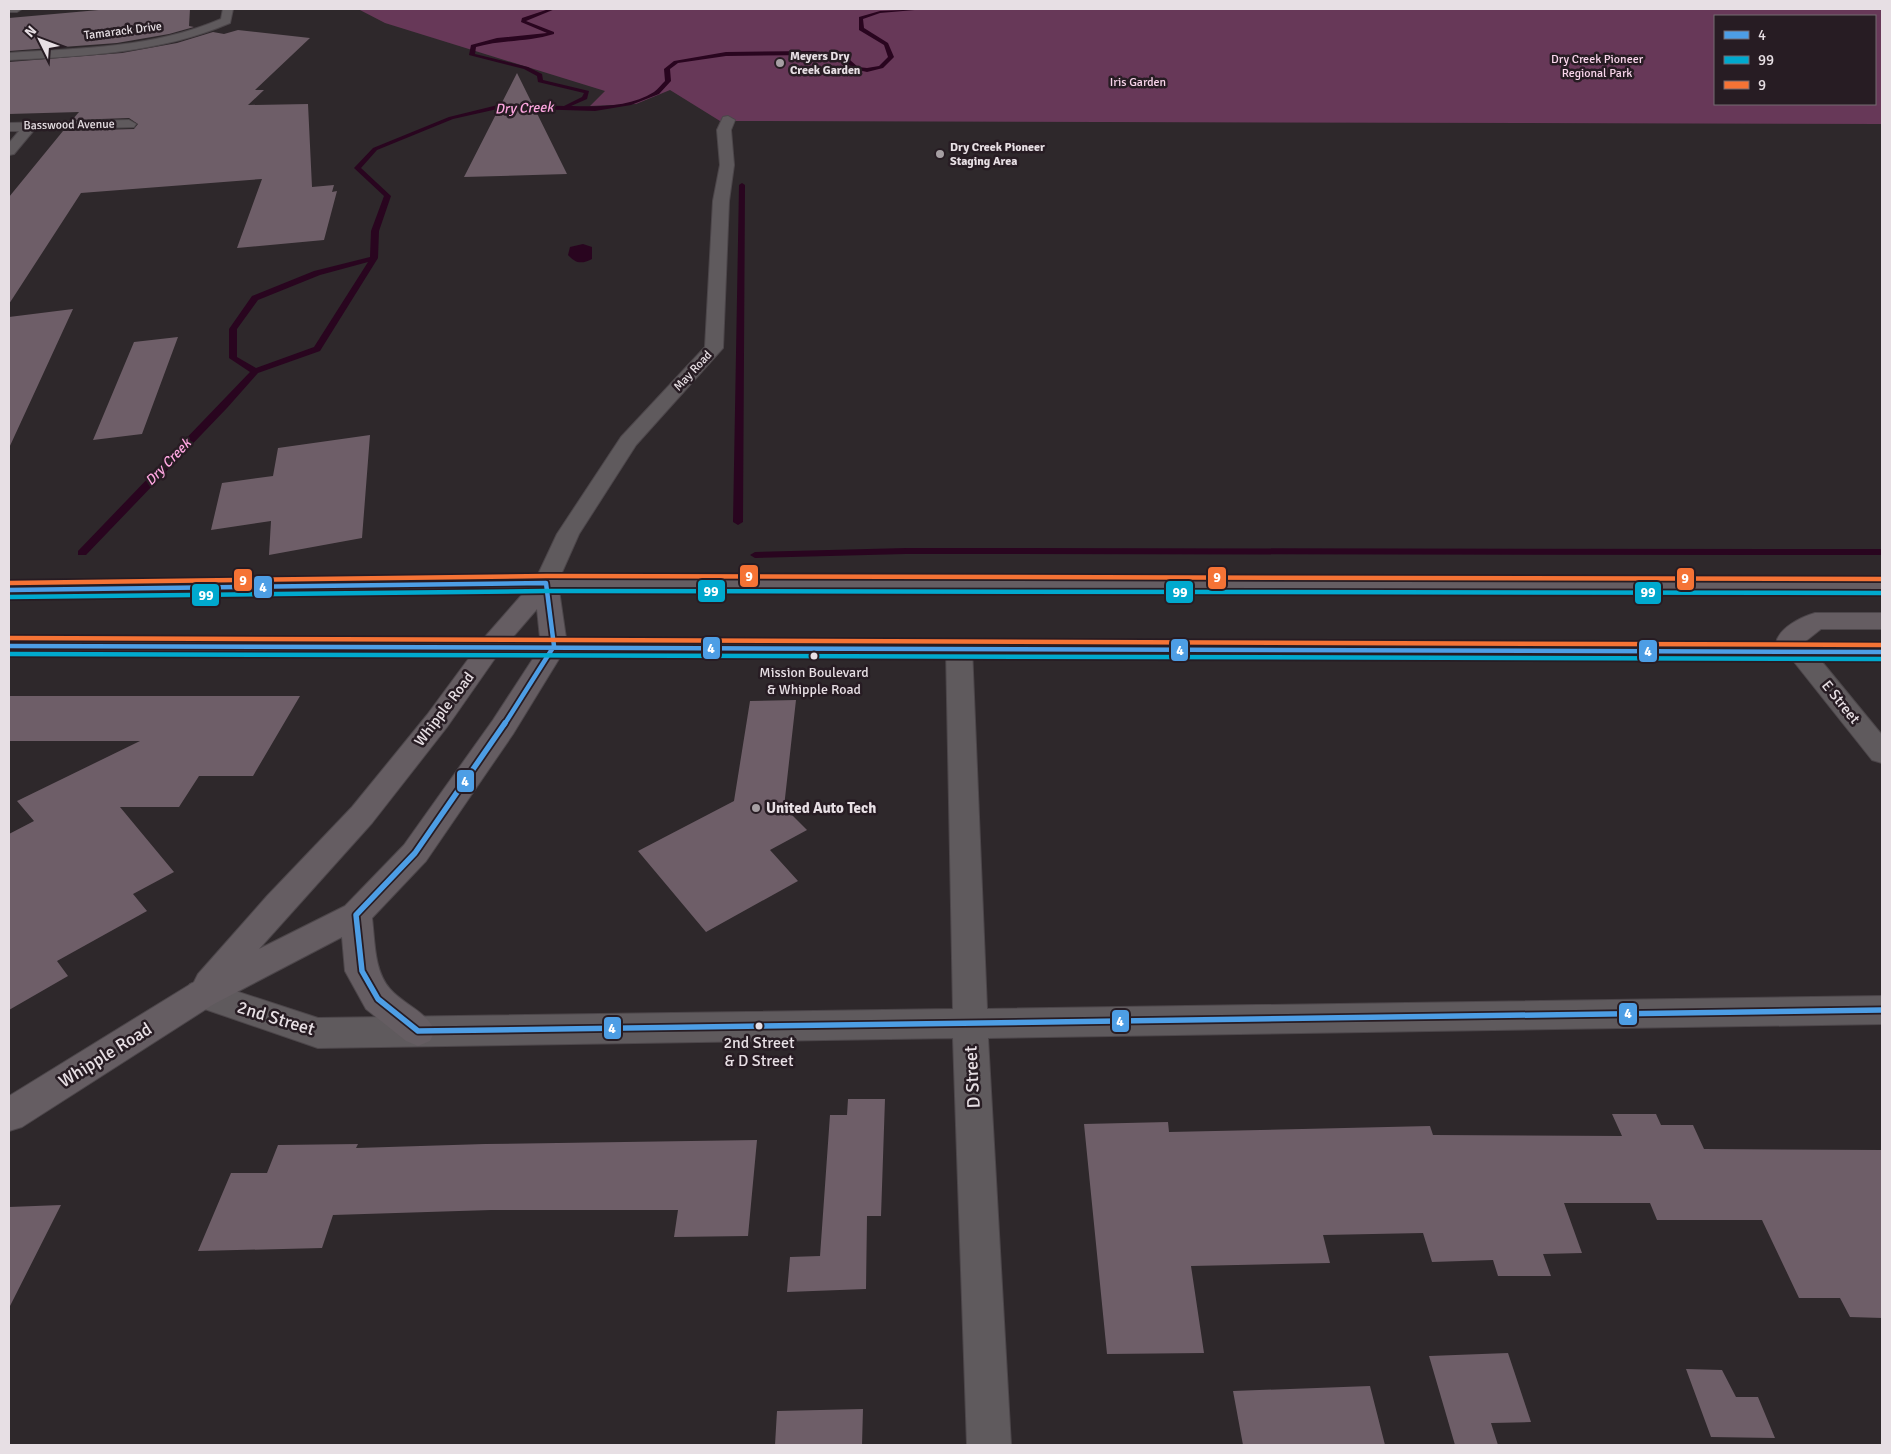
<svg xmlns="http://www.w3.org/2000/svg" width="1891" height="1454" font-family="Signika,sans-serif">
<rect width="100%" height="100%" fill="#2e282b"/>
<!-- green -->
<path fill="#673858" fill-rule="evenodd" d="M 358,9 L 1882,9 L 1882,124 L 720,121 L 670,90 L 636,104 L 590,106 L 605,91 L 385,23 ZM 1715,16 L 1875,16 L 1875,104 L 1715,104 Z"/>
<!-- water -->
<path fill="#29051f" d="M 583,244 L 592,247 L 592,259 C 582,264 576,264 568,255 L 570,247 Z"/>
<g fill="none" stroke-linecap="round" stroke-linejoin="round">
<!-- stream -->
<path fill="#29051f" fill-rule="evenodd" d="M 451,9 L 496,9 L 453,10 Z
M 549,9 L 555,9 L 526,21 L 554,32 L 554,34 C 528,42 501,40 476,47 L 475,54 L 528,67 L 542,74 L 543,80 L 589,91 L 587,99 L 571,106 C 597,107 631,107 654,92 C 658,89 662,84 665,81 L 664,69 L 674,61 L 726,52 L 815,51 L 850,60 L 858,67 L 867,68 L 879,66 L 888,57 L 884,45 L 859,30 L 859,17 L 880,11 L 926,9 L 880,13 L 863,19 L 864,28 L 888,43 L 894,57 L 883,68 L 867,72 L 854,69 L 846,62 L 815,55 L 726,56 L 678,63 L 670,69 L 671,81 L 659,94 L 631,105 L 595,111 L 502,108 L 453,119 L 377,150 L 361,168 L 391,196 L 379,231 L 378,258 L 320,351 L 258,373 L 227,408 L 86,555 L 78,555 L 78,551 L 250,372 L 229,358 L 229,329 L 252,296 L 314,271 L 370,257 L 371,231 L 384,196 L 354,168 L 373,148 L 449,117 L 502,104 L 564,106 L 582,97 L 584,93 L 538,82 L 537,76 L 524,69 L 469,55 L 471,45 L 497,38 L 547,33 L 521,22 L 522,18 ZM 368,262 L 314,347 L 256,368 L 237,357 L 237,329 L 258,300 L 320,275 Z
M 742,183 L 745,185 L 743,522 L 738,525 L 733,522 L 739,185 Z
M 906,548 L 1882,549 L 1882,555 L 906,554 L 755,558 L 750,555 L 755,552 Z"/>
</g>
<!-- building -->
<path fill="#6e5e68" d="M 110,9 L 190,9 L 189,26 L 194,27 L 169,34 L 117,43 L 9,51 L 9,18 Z
M 238,30 L 310,38 L 255,90 L 264,90 L 248,105 L 308,104 L 312,187 L 334,185 L 332,192 L 337,191 L 324,240 L 237,248 L 262,179 L 81,193 L 9,304 L 9,197 L 63,131 L 134,129 L 138,124 L 129,118 L 72,120 L 79,112 L 9,114 L 9,62 L 122,53 L 177,43 L 213,32 L 224,34 Z
M 517,73 L 567,174 L 464,177 Z
M 73,309 L 9,448 L 9,317 Z
M 178,337 L 142,434 L 93,440 L 134,342 Z
M 370,435 L 362,538 L 269,555 L 271,521 L 211,530 L 222,483 L 273,476 L 278,448 Z
M 9,696 L 300,696 L 253,776 L 199,776 L 179,807 L 120,807 L 174,872 L 133,894 L 147,911 L 57,961 L 68,976 L 9,1010 L 9,834 L 34,821 L 17,801 L 140,741 L 9,741 Z
M 796,700 L 784,807 L 807,830 L 770,850 L 798,881 L 706,932 L 638,851 L 734,801 L 750,701 Z
M 848,1099 L 885,1099 L 881,1216 L 867,1216 L 866,1289 L 787,1292 L 790,1257 L 820,1256 L 830,1115 L 847,1115 Z
M 1612,1114 L 1656,1114 L 1661,1125 L 1693,1125 L 1704,1149 L 1882,1150 L 1882,1318 L 1850,1317 L 1840,1298 L 1799,1298 L 1762,1220 L 1657,1220 L 1650,1203 L 1564,1203 L 1582,1253 L 1543,1254 L 1551,1276 L 1498,1276 L 1493,1260 L 1432,1262 L 1423,1233 L 1323,1235 L 1330,1263 L 1191,1266 L 1204,1353 L 1107,1354 L 1084,1124 L 1168,1122 L 1169,1132 L 1430,1126 L 1433,1135 L 1622,1136 Z
M 757,1140 L 748,1236 L 674,1237 L 678,1210 L 491,1210 L 333,1215 L 322,1248 L 198,1251 L 231,1173 L 267,1173 L 278,1145 L 358,1144 L 356,1148 L 485,1144 Z
M 61,1205 L 9,1308 L 9,1207 Z
M 1508,1353 L 1531,1422 L 1491,1423 L 1498,1445 L 1455,1445 L 1429,1356 Z
M 1686,1369 L 1722,1370 L 1736,1397 L 1758,1397 L 1775,1438 L 1711,1437 Z
M 1370,1386 L 1385,1445 L 1243,1445 L 1233,1391 Z
M 863,1409 L 862,1445 L 775,1445 L 777,1411 Z"/>
<g fill="none" stroke-linecap="round" stroke-linejoin="round">
<!-- minor casing -->
<g stroke="#4c464a" stroke-width="2">
<path id="minor" d="M 9,9 L 22,9 L 17,12 L 9,12 Z
M 223,9 L 233,9 L 230,23 C 160,53 84,56 9,60 L 9,53 C 81,48 154,48 221,19 Z
M 728,116 L 735,120 L 731,130 L 734,165 L 729,201 L 723,348 L 636,445 L 579,534 L 555,588 L 546,590 L 537,588 L 534,583 L 557,534 L 621,437 L 705,347 L 713,201 L 720,165 L 717,130 L 723,117 Z
M 129,120 L 136,124 L 134,127 L 34,130 L 14,154 L 9,155 L 9,143 L 19,131 L 9,131 L 9,123 Z
M 959,640 L 968,642 L 972,648 L 987,1009 L 1882,996 L 1882,1024 L 988,1038 L 1011,1445 L 967,1445 L 953,1038 L 318,1048 L 190,1004 L 185,994 L 190,984 L 202,980 L 318,1018 L 953,1009 L 946,648 L 950,642 Z
M 1800,644 L 1809,646 L 1882,735 L 1882,763 L 1872,760 L 1791,658 L 1787,652 L 1791,646 Z"/>
</g>
<!-- major casing -->
<g stroke="#4c464a" stroke-width="2">
<path id="major" d="M 546,576 L 1882,579 L 1882,593 L 559,590 L 566,638 L 1776,643 C 1779,628 1801,617 1815,613 L 1882,613 L 1882,629 L 1821,629 L 1802,644 L 1882,644 L 1882,660 L 562,654 L 513,734 L 426,861 L 372,918 C 375,942 374,971 390,989 C 404,1005 426,1011 435,1031 L 430,1041 L 418,1046 L 406,1041 L 366,1009 L 345,971 L 342,937 L 214,1004 L 22,1127 L 9,1131 L 9,1096 L 194,982 L 198,974 L 267,896 L 352,807 L 427,715 L 472,654 L 9,654 L 9,638 L 484,638 L 526,590 L 9,597 L 9,583 ZM 537,609 L 540,638 L 512,638 ZM 498,654 L 536,654 L 493,720 L 404,845 L 345,906 L 259,949 L 372,823 L 447,727 Z"/>
</g>
<!-- minor -->
<use href="#minor" fill="#5f5a5d" fill-rule="evenodd"/>
<!-- major -->
<use href="#major" fill="#655d62" fill-rule="evenodd"/>
<!-- bus-1-far1 casing -->
<g stroke="#271c23" stroke-width="8">
<path id="bus-1-far1" d="M 9,590 L 546,583 L 554,646 L 504,725
M 9,646 L 1882,652"/>
</g>
<!-- bus-1 casing -->
<g stroke="#271c23" stroke-width="9">
<path id="bus-1" d="M 505,723 L 415,853 L 356,915 L 362,971 L 378,999 L 418,1031 L 1882,1010"/>
</g>
<!-- bus-2 casing -->
<g stroke="#271c23" stroke-width="8">
<path id="bus-2" d="M 9,597 L 546,591 L 1882,593
M 9,654 L 1882,659"/>
</g>
<!-- bus-3 casing -->
<g stroke="#271c23" stroke-width="8">
<path id="bus-3" d="M 9,583 L 546,576 L 1882,579
M 9,638 L 1882,645"/>
</g>
<!-- bus-1-far1 -->
<use href="#bus-1-far1" stroke="#4d9ee5" stroke-width="4.5"/>
<!-- bus-1 -->
<use href="#bus-1" stroke="#4d9ee5" stroke-width="5.5"/>
<!-- bus-2 -->
<use href="#bus-2" stroke="#00a9ce" stroke-width="4.5"/>
<!-- bus-3 -->
<use href="#bus-3" stroke="#f57335" stroke-width="4.5"/>
</g>
<!-- markers -->
<g fill="#a69fa3" stroke="#271c23" stroke-width="2">
<circle cx="780" cy="63" r="5"/>
<circle cx="940" cy="154" r="5"/>
<circle cx="756" cy="808" r="5"/>
</g>
<g fill="#e7dfe4" stroke="#271c23" stroke-width="2">
<circle cx="814" cy="656" r="4.5"/>
<circle cx="759" cy="1026" r="4.5"/>
</g>
<g text-anchor="middle" dominant-baseline="central" stroke-width="5" stroke-linejoin="round" paint-order="stroke">
<!-- far-street labels -->
<g font-size="12" fill="#e7dfe4" stroke="#271c23">
<text transform="translate(123 31) rotate(-7)">Tamarack Drive</text>
<text transform="translate(69 125) rotate(-1)">Basswood Avenue</text>
<text transform="translate(693 371) rotate(-47)">May Road</text>
</g>
<!-- far-poi labels -->
<g font-size="12" font-weight="bold" fill="#e7dfe4" stroke="#271c23" text-anchor="start">
<text x="790" y="56">Meyers Dry<tspan x="790" dy="14">Creek Garden</tspan></text>
<text x="950" y="147">Dry Creek Pioneer<tspan x="950" dy="14">Staging Area</tspan></text>
</g>
<!-- far-park labels -->
<g font-size="12" fill="#f9d5eb" stroke="#271c23">
<text x="1597" y="59">Dry Creek Pioneer<tspan x="1597" dy="14">Regional Park</tspan></text>
<text x="1138" y="82">Iris Garden</text>
</g>
<!-- far-water labels -->
<g font-size="14" font-style="italic" fill="#ffa7e1" stroke="#271c23">
<text transform="translate(524 108) rotate(-2)">Dry Creek</text>
<text transform="translate(168 462) rotate(-46)">Dry Creek</text>
</g>
<!-- bus labels -->
<g font-size="14" fill="#e7dfe4" stroke="#271c23">
<text x="814" y="672">Mission Boulevard<tspan x="814" dy="17">&amp; Whipple Road</tspan></text>
</g>
<!-- street labels -->
<g font-size="15" fill="#e7dfe4" stroke="#271c23">
<text transform="translate(1841 702) rotate(51)">E Street</text>
<text transform="translate(444 709) rotate(-53)">Whipple Road</text>
</g>
<!-- poi labels -->
<g font-size="15" font-weight="bold" fill="#e7dfe4" stroke="#271c23" text-anchor="start">
<text x="766" y="808">United Auto Tech</text>
</g>
<!-- near-bus labels -->
<g font-size="16" fill="#e7dfe4" stroke="#271c23">
<text x="759" y="1043">2nd Street<tspan x="759" dy="18">&amp; D Street</tspan></text>
</g>
<!-- near-street labels -->
<g font-size="18" fill="#e7dfe4" stroke="#271c23">
<text transform="translate(276 1018) rotate(17)">2nd Street</text>
<text transform="translate(105 1055) rotate(-32)">Whipple Road</text>
<text transform="translate(972 1077) rotate(-93)">D Street</text>
</g>
</g>
<g stroke="#271c23" stroke-width="2">
<rect x="739" y="564" width="20" height="24" rx="5" fill="#f57335"/>
<rect x="1207" y="566" width="20" height="24" rx="5" fill="#f57335"/>
<rect x="1676" y="567" width="19" height="24" rx="5" fill="#f57335"/>
<rect x="233" y="568" width="20" height="24" rx="5" fill="#f57335"/>
<rect x="253" y="575" width="20" height="24" rx="5" fill="#4d9ee5"/>
<rect x="697" y="579" width="29" height="24" rx="5" fill="#00a9ce"/>
<rect x="1165" y="580" width="29" height="24" rx="5" fill="#00a9ce"/>
<rect x="1634" y="581" width="28" height="24" rx="5" fill="#00a9ce"/>
<rect x="191" y="583" width="29" height="24" rx="5" fill="#00a9ce"/>
<rect x="702" y="636" width="19" height="24" rx="5" fill="#4d9ee5"/>
<rect x="1170" y="638" width="19" height="24" rx="5" fill="#4d9ee5"/>
<rect x="1638" y="639" width="20" height="24" rx="5" fill="#4d9ee5"/>
<rect x="456" y="769" width="19" height="24" rx="5" fill="#4d9ee5"/>
<rect x="1618" y="1002" width="20" height="24" rx="5" fill="#4d9ee5"/>
<rect x="1111" y="1009" width="19" height="24" rx="5" fill="#4d9ee5"/>
<rect x="603" y="1016" width="19" height="24" rx="5" fill="#4d9ee5"/>
</g>
<g font-size="14" text-anchor="middle" font-weight="bold" fill="#fff">
<text x="749" y="581">9</text>
<text x="1217" y="582">9</text>
<text x="1685" y="583">9</text>
<text x="243" y="585">9</text>
<text x="263" y="592">4</text>
<text x="711" y="596">99</text>
<text x="1180" y="597">99</text>
<text x="1648" y="597">99</text>
<text x="206" y="600">99</text>
<text x="711" y="653">4</text>
<text x="1180" y="655">4</text>
<text x="1648" y="656">4</text>
<text x="465" y="786">4</text>
<text x="1628" y="1018">4</text>
<text x="1120" y="1026">4</text>
<text x="612" y="1033">4</text>
</g>
<!-- border -->
<rect width="1891" height="1454" fill="none" stroke="#e7dfe4" stroke-width="20"/>
<!-- legend -->
<rect x="1714" y="15" width="162" height="90" fill="#271c23" stroke="#746a70"/>
<rect x="1724" y="31" width="25" height="8" fill="#4d9ee5" stroke="#746a70"/>
<text x="1758" y="40" font-size="15" fill="#e7dfe4">4</text>
<rect x="1724" y="56" width="25" height="8" fill="#00a9ce" stroke="#746a70"/>
<text x="1758" y="65" font-size="15" fill="#e7dfe4">99</text>
<rect x="1724" y="81" width="25" height="8" fill="#f57335" stroke="#746a70"/>
<text x="1758" y="90" font-size="15" fill="#e7dfe4">9</text>
<!-- north arrow -->
<g transform="translate(40 40) rotate(312)" stroke="#271c23" stroke-width="4" paint-order="stroke">
<path d="M0-4L9 19L0 12L-9 19Z" fill="#e7dfe4"/>
<text y="-8" font-size="14" font-weight="bold" text-anchor="middle" fill="#e7dfe4">N</text>
</g>
</svg>
